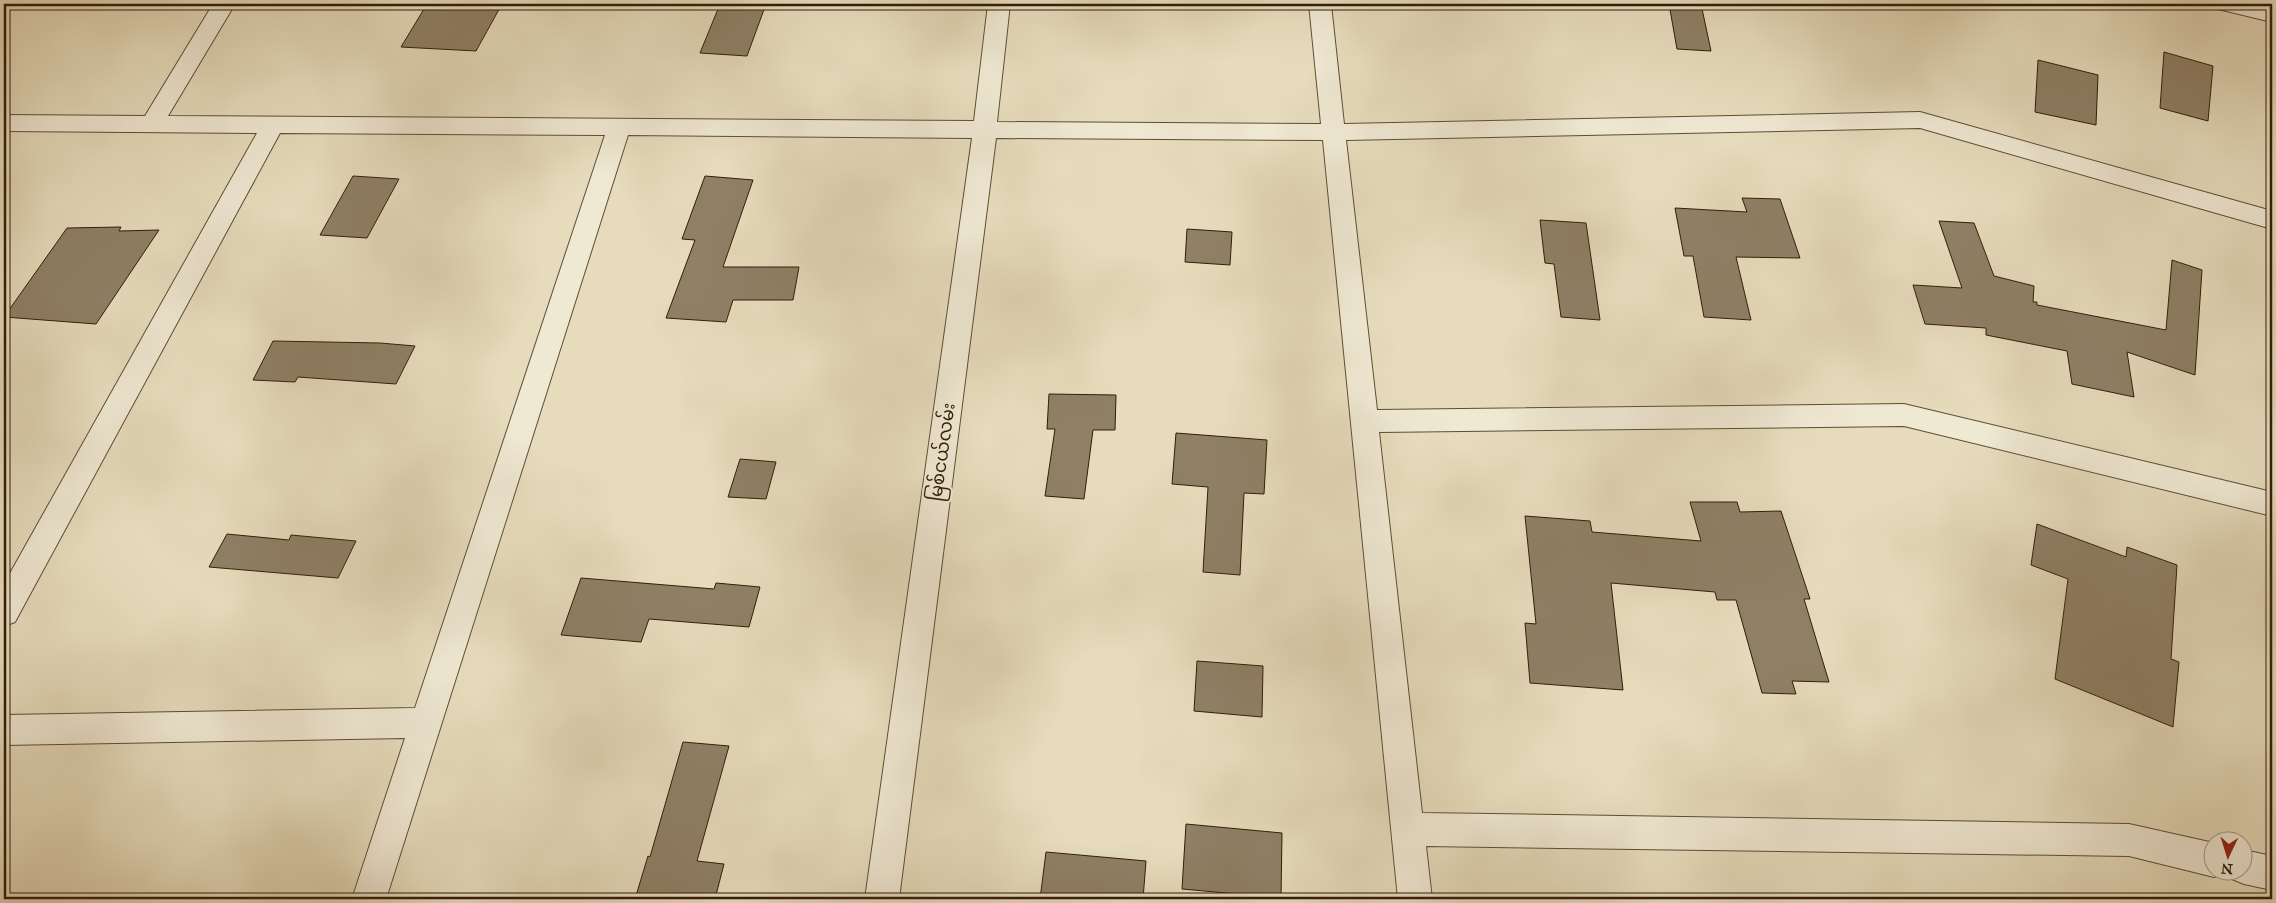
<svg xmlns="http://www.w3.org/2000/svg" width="2276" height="903" font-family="'IM FELL Great Primer','Noto Sans Myanmar',serif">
<rect width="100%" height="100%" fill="#e6dcbc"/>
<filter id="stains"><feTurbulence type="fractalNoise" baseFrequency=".004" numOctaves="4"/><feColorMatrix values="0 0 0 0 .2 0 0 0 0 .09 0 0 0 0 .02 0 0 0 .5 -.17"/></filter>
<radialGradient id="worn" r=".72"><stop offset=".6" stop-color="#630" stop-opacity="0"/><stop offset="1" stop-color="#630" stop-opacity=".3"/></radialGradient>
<!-- building -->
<path fill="#8f8066" stroke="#301d09" d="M 427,4 L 502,4 L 476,51 L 401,47 Z
M 720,4 L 766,4 L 747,56 L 700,53 Z
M 1669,4 L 1701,4 L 1711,51 L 1677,49 Z
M 2164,52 L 2213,66 L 2208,121 L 2160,108 Z
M 2038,60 L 2098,75 L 2096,125 L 2035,112 Z
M 353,176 L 399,179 L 367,238 L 320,235 Z
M 705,176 L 753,180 L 723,267 L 799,267 L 793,300 L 733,300 L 726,322 L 666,318 L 695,240 L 682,239 Z
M 1742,198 L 1780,199 L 1800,258 L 1736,257 L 1751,320 L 1704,317 L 1693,256 L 1684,256 L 1675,208 L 1747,212 Z
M 1540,220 L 1586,223 L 1600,320 L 1561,317 L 1554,264 L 1545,263 Z
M 1939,221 L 1974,223 L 1994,276 L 2034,286 L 2033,302 L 2037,302 L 2037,305 L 2166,330 L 2172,260 L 2202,270 L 2195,375 L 2127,352 L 2134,397 L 2072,384 L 2067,351 L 1986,335 L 1986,328 L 1925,324 L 1913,285 L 1962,288 Z
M 121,227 L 119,231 L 159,230 L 96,324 L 4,317 L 67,228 Z
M 1187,229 L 1232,232 L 1230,265 L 1185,262 Z
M 273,341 L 380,343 L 415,346 L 396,384 L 298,377 L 295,382 L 253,380 Z
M 1049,394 L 1116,395 L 1115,430 L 1093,430 L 1084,499 L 1045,496 L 1055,429 L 1047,429 Z
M 1176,433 L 1267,440 L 1264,494 L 1244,493 L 1240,575 L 1203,572 L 1208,487 L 1172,484 Z
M 740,459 L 776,462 L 766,499 L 728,497 Z
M 1690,502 L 1737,502 L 1740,512 L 1781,511 L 1810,599 L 1804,599 L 1829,682 L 1792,681 L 1796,694 L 1762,693 L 1736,600 L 1717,600 L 1715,592 L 1611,583 L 1623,690 L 1530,683 L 1525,623 L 1536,624 L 1525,516 L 1590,521 L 1592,532 L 1701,541 Z
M 2037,524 L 2126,557 L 2127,547 L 2177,565 L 2171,659 L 2179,662 L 2173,727 L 2055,679 L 2068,579 L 2031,565 Z
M 227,534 L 289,540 L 291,535 L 356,541 L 338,578 L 209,567 Z
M 581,578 L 714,589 L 716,583 L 760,587 L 749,627 L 649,619 L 641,642 L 561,635 Z
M 1197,661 L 1263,666 L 1262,717 L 1194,711 Z
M 683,742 L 729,746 L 697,861 L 724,864 L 715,899 L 635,899 L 648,856 L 650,857 Z
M 1186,824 L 1282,833 L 1281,898 L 1182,889 Z
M 1046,852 L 1146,861 L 1143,899 L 1040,899 Z"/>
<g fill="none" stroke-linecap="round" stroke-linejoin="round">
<!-- street casing -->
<g stroke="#5e4d36" stroke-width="2">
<path id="street" d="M 213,4 L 235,4 L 168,116 L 974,121 L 988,4 L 1010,4 L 997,122 L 1321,124 L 1309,4 L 1331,4 L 1344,124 L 1920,112 L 2272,211 L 2272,229 L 1920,128 L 1346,140 L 1377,410 L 1904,404 L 2272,492 L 2272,516 L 1904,426 L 1379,432 L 1422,813 L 2129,824 L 2214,843 L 2214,870 L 2226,872 L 2214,877 L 2129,856 L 1426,846 L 1432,899 L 1398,899 L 1323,140 L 996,138 L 899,899 L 865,899 L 972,138 L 628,135 L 386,899 L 352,899 L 405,738 L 4,745 L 4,715 L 415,708 L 605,135 L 280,133 L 15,622 L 4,626 L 4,584 L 257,133 L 4,131 L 4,115 L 145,116 Z
M 2215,4 L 2255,4 L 2272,8 L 2272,22 L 2218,9 Z
M 2244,850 L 2272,856 L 2272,890 L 2244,884 L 2232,879 L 2229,870 L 2244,870 Z"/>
</g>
<!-- street -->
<use href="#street" fill="#efe8d3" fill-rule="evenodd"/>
</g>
<g text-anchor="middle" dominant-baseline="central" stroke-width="4" stroke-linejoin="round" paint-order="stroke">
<!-- street labels -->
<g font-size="18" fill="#301d09" stroke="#efe8d3">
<text transform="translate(942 452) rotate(-82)">မြစ်ငယ်လမ်း</text>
</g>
</g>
<!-- margin -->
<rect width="2276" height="903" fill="none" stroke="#e6dcbc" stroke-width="20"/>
<rect x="5" y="5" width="2266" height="893" fill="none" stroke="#301d09" stroke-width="2.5"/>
<rect x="10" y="10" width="2256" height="883" fill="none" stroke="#301d09"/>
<!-- north arrow -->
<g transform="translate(2228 856) rotate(184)"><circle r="24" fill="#efe8d3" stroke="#a39782"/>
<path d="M0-4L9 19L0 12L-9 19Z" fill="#8f2418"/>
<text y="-8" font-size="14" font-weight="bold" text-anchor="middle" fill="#301d09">N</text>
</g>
<rect width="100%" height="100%" filter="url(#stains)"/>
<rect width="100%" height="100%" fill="url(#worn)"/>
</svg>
